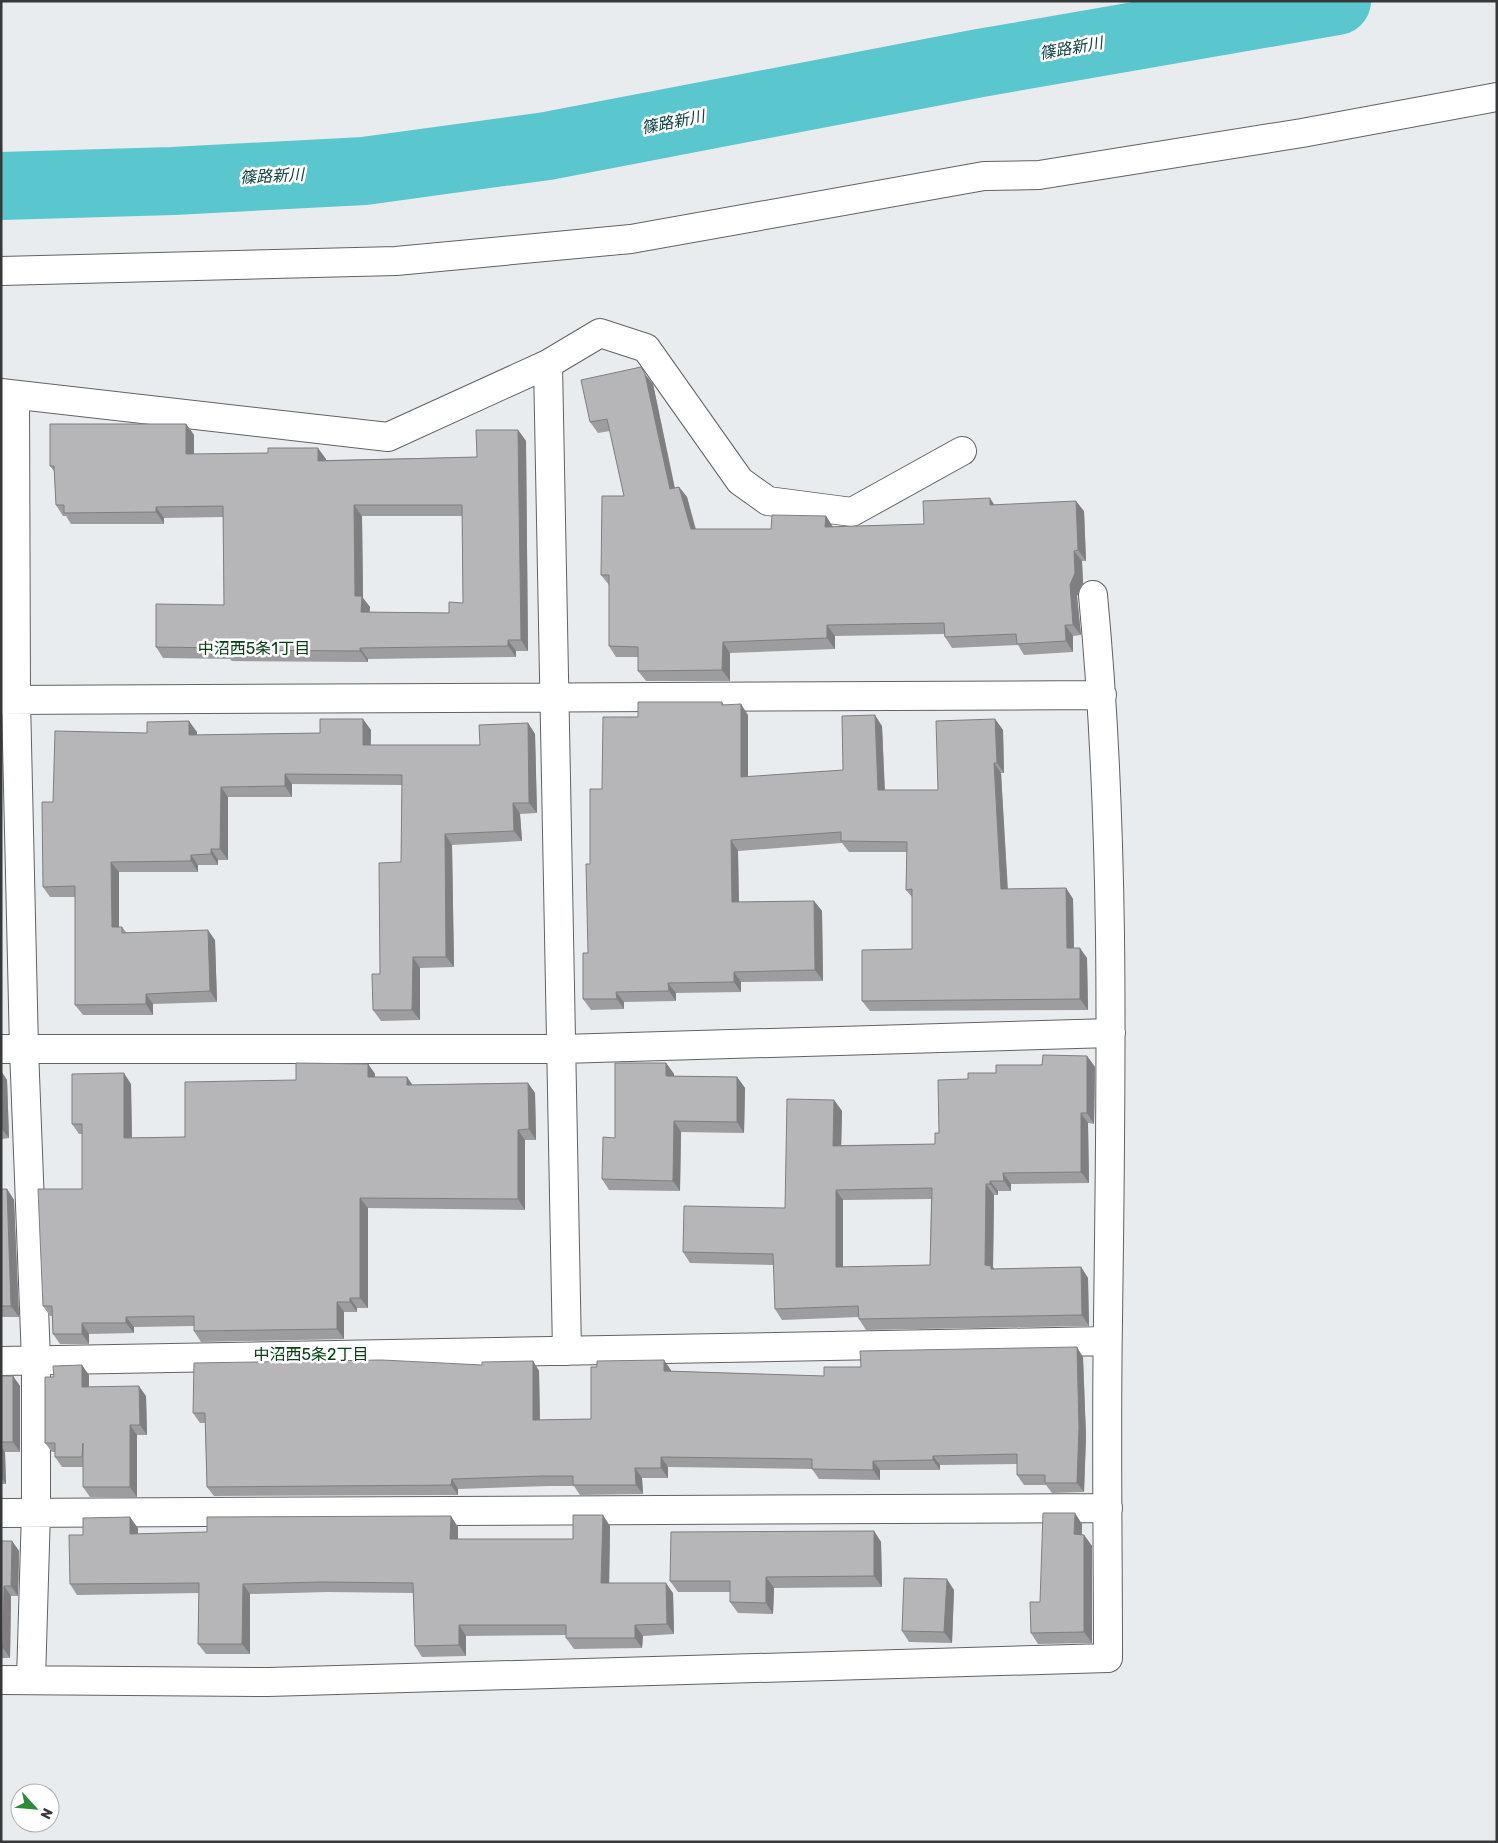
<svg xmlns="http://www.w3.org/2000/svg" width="1498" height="1843" font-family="Rubik,'Noto Sans JP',sans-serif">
<rect width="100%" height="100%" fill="#e9ecee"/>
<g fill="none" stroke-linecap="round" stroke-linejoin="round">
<!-- river -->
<path stroke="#5ac6cd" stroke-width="68" d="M 1,186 L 173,181 L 364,171 L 547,146 L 980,63 L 1337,1"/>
<!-- minor casing -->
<g stroke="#616265" stroke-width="30">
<path id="minor" d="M 1,271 L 396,261 L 631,239 L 984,176 L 1039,175 L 1302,133 L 1497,97
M 548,364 L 567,1351
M 1,393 L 388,437 L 548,364 L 600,333 L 646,348 L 740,481 L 768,501 L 852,512 L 962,451
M 15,395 L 16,700 L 24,1049 L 36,1360 L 36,1511 L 31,1680
M 1,700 L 1102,695
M 1,1049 L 562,1049 L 1111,1033
M 1,1361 L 1107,1341
M 1,1513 L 1108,1508
M 1,1680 L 268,1682 L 1108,1658 C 1108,1545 1106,1433 1108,1321 C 1111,1079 1116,836 1093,595"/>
</g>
<!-- minor -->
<use href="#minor" stroke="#fff" stroke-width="28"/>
</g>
<!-- wall -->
<path fill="#9d9c9e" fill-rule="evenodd" d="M 653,384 L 675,488 L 679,487 L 687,497 L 696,529 L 771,529 L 826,516 L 833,527 L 924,524 L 994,505 L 1084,511 L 1086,561 L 1082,561 L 1083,584 L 1077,596 L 1081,635 L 1073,636 L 1073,652 L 1024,655 L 1018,645 L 952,648 L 945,637 L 944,634 L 835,636 L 835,649 L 730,653 L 730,681 L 646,681 L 638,671 L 638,657 L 616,657 L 609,646 L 609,585 L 601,575 L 624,496 L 610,431 L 598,433 L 590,422 Z
M 186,424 L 194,435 L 194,454 L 326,459 L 326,460 L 477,457 L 518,430 L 526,441 L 528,651 L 516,651 L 516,657 L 368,659 L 368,662 L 232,661 L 230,659 L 163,658 L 156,647 L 224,605 L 223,517 L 164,518 L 164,524 L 71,524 L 66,516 L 63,516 L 56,505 L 54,471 L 50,466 ZM 362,516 L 462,516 L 463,603 L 449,613 L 369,612 L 370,607 L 363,598 Z
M 722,702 L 724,705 L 748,715 L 748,777 L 843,770 L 882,726 L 885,790 L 938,790 L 995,719 L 1003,730 L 1004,773 L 1001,773 L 1008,889 L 1066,888 L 1073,899 L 1074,948 L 1087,958 L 1088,1010 L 870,1011 L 862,1001 L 912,949 L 912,897 L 906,890 L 907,852 L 849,852 L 842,843 L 738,851 L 739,902 L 814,901 L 822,911 L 823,981 L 741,982 L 741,992 L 676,993 L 676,1001 L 624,1002 L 624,1009 L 591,1010 L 583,999 L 588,953 L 590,864 L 602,789 L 638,717 Z
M 528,723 L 535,734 L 537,813 L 520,814 L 522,841 L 452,845 L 454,967 L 420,968 L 420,1020 L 381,1021 L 373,1010 L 401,862 L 402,785 L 292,784 L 292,797 L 228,797 L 228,860 L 218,860 L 218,865 L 198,865 L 198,872 L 119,872 L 119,927 L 122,927 L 126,932 L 215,940 L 217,1002 L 153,1004 L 153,1015 L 83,1015 L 75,1005 L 75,897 L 50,897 L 43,887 L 53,802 L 147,733 L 197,732 L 197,735 L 320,733 L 371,730 L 371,745 L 480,745 Z
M 1087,1056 L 1095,1067 L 1094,1124 L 1088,1123 L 1089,1183 L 1011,1184 L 1011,1191 L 998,1191 L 998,1195 L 994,1195 L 993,1267 L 994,1269 L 1081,1267 L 1088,1278 L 1089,1326 L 866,1330 L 859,1319 L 859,1317 L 782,1320 L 775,1309 L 774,1265 L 690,1263 L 683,1252 L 785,1208 L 834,1100 L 842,1111 L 841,1145 L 935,1144 L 939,1133 L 968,1079 L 996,1073 ZM 931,1199 L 930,1265 L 843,1267 L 843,1200 Z
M 666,1063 L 674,1074 L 674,1076 L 737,1077 L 745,1088 L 744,1133 L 681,1132 L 680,1191 L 609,1190 L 602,1179 L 615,1138 Z
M 368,1064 L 375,1074 L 375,1077 L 407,1077 L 412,1085 L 528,1083 L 535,1093 L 536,1140 L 525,1140 L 525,1210 L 368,1208 L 368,1308 L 357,1308 L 357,1312 L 344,1312 L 344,1339 L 201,1342 L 194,1331 L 194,1326 L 134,1327 L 134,1333 L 89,1334 L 89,1344 L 60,1344 L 53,1334 L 52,1316 L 50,1316 L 43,1306 L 82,1189 L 82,1134 L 79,1134 L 72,1124 L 131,1084 L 132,1138 L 185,1137 L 296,1080 Z
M 1,1071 L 7,1080 L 9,1138 L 2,1139 L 2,1189 L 7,1189 L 14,1200 L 19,1317 L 1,1317 Z
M 1083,1357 L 1086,1437 L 1084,1492 L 1052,1493 L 1046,1485 L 1024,1485 L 1017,1475 L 1017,1464 L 940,1465 L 940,1470 L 880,1470 L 880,1480 L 819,1479 L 812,1469 L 668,1467 L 668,1478 L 642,1478 L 643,1494 L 580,1495 L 574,1486 L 549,1486 L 458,1489 L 458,1495 L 214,1496 L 207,1487 L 205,1423 L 200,1423 L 193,1413 L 482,1365 L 533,1361 L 539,1371 L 540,1420 L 591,1419 L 671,1370 L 671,1371 L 824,1376 L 861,1367 Z
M 89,1375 L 89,1387 L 146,1396 L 147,1435 L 137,1435 L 137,1497 L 90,1497 L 83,1487 L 83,1467 L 62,1467 L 55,1457 L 55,1452 L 52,1452 L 45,1443 L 54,1377 Z
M 1,1376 L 13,1376 L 20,1386 L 20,1452 L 5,1452 L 6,1484 L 1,1484 Z
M 1082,1524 L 1082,1535 L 1084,1535 L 1092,1546 L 1092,1643 L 1038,1644 L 1031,1633 L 1040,1602 Z
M 610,1526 L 609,1583 L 673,1593 L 674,1634 L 643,1636 L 642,1648 L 574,1649 L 566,1638 L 566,1635 L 466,1636 L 466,1656 L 422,1657 L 415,1646 L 413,1593 L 328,1592 L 250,1594 L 250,1654 L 206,1654 L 198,1644 L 199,1593 L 77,1595 L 70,1584 L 83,1535 L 138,1528 L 138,1534 L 458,1527 L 458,1539 L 573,1539 Z
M 874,1531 L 881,1542 L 882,1587 L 774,1588 L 773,1614 L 738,1613 L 730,1602 L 730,1592 L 678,1592 L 670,1581 Z
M 1,1541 L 12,1541 L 19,1551 L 18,1596 L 11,1596 L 10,1658 L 1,1658 Z
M 954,1590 L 952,1643 L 909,1642 L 902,1631 Z"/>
<!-- shaded-wall -->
<path fill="#7f7f81" d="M 645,374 L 653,384 L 677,500 L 670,489 Z
M 186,424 L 194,435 L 194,465 L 186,454 Z
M 518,430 L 526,441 L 528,651 L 521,640 Z
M 318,448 L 326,459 L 326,472 L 318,461 Z
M 679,487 L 687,497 L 698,540 L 691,529 Z
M 990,498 L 997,509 L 990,505 Z
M 1076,501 L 1084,511 L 1086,561 L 1078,550 Z
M 354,505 L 362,516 L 363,598 L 370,607 L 369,623 L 361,612 L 355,596 Z
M 156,507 L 164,518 L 164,524 L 156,512 Z
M 826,516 L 833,527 L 825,527 Z
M 1074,551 L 1082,561 L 1083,584 L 1077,596 L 1081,635 L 1073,625 L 1070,585 Z
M 827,625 L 835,636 L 835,649 L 827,638 Z
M 1065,625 L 1073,636 L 1073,652 L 1066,641 Z
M 508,640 L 516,651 L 516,657 L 508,646 Z
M 723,642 L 730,653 L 730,681 L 722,670 Z
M 360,648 L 368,659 L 368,662 L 360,651 Z
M 741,704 L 748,715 L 748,788 L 741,777 Z
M 875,715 L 882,726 L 885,800 L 878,790 Z
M 363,719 L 371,730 L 370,756 L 363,745 Z
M 995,719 L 1003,730 L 1004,773 L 997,763 Z
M 189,721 L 197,732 L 197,745 L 189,735 Z
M 528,723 L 535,734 L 537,813 L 529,803 Z
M 994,763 L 1001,773 L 1008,899 L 1001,889 Z
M 285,774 L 292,784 L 292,797 L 285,786 Z
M 221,787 L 228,797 L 228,860 L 220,849 Z
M 513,803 L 520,814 L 522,841 L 514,831 Z
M 445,834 L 452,845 L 454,967 L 446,957 Z
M 731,840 L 738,851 L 739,913 L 732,902 Z
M 211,849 L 218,860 L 218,865 L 211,854 Z
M 191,855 L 198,865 L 198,872 L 191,861 Z
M 111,862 L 119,872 L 119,938 L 112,927 Z
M 1066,888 L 1073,899 L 1074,958 L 1067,948 Z
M 814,901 L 822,911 L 823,981 L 815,970 Z
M 208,930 L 215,940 L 217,1002 L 210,991 Z
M 1080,948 L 1087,958 L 1088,1010 L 1080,999 Z
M 413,957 L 420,968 L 420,1020 L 412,1010 Z
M 734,972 L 741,982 L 741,992 L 734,982 Z
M 668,983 L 676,993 L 676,1001 L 669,991 Z
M 616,992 L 624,1002 L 624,1009 L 617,999 Z
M 146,994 L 153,1004 L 153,1015 L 146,1004 Z
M 1087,1056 L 1095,1067 L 1094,1124 L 1087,1113 Z
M 666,1063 L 674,1074 L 674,1086 L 666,1076 Z
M 368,1064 L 375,1074 L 375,1087 L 368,1077 Z
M 1,1071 L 7,1080 L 9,1138 L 1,1128 Z
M 124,1073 L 131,1084 L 132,1148 L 124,1138 Z
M 407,1077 L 414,1087 L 407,1085 Z
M 737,1077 L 745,1088 L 744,1133 L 737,1122 Z
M 528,1083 L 535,1093 L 536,1140 L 529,1129 Z
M 834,1100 L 842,1111 L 841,1156 L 833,1146 Z
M 1081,1113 L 1088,1123 L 1089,1183 L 1081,1172 Z
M 674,1121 L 681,1132 L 680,1191 L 673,1181 Z
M 518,1130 L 525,1140 L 525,1210 L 518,1199 Z
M 1,1137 L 2,1139 L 1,1200 Z
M 1003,1173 L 1011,1184 L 1011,1191 L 1004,1181 Z
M 990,1181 L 998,1191 L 998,1195 L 990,1184 Z
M 986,1184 L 994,1195 L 993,1267 L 999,1276 L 985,1265 Z
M 7,1189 L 14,1200 L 19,1317 L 11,1306 Z
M 836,1190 L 843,1200 L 843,1278 L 836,1267 Z
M 360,1198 L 368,1208 L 368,1308 L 360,1298 Z
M 1081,1267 L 1088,1278 L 1089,1326 L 1082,1315 Z
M 350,1298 L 357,1308 L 357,1312 L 350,1302 Z
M 337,1302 L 344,1312 L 344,1339 L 337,1329 Z
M 126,1317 L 134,1327 L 134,1333 L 126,1323 Z
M 82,1323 L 89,1334 L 89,1344 L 82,1334 Z
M 1077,1347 L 1083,1357 L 1086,1437 L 1084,1492 L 1077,1483 Z
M 664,1360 L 671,1370 L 671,1381 L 664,1371 Z
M 533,1361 L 539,1371 L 540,1430 L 533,1420 Z
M 82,1365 L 89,1375 L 89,1397 L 82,1387 Z
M 13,1376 L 20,1386 L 20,1452 L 13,1442 Z
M 139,1386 L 146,1396 L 147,1435 L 140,1425 Z
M 130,1425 L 137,1435 L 137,1497 L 130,1487 Z
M 1,1447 L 5,1452 L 6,1484 L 1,1477 Z
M 933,1456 L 940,1465 L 940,1470 L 933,1460 Z
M 661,1457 L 668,1467 L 668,1478 L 661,1468 Z
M 873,1461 L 880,1470 L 880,1480 L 873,1470 Z
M 635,1468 L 642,1478 L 643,1494 L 636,1485 Z
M 452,1479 L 458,1489 L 458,1495 L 451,1485 Z
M 1075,1513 L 1082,1524 L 1081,1545 L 1074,1534 Z
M 603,1515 L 610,1526 L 609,1594 L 601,1583 Z
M 451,1516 L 458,1527 L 458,1550 L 450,1539 Z
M 130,1517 L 138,1528 L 138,1544 L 130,1534 Z
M 874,1531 L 881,1542 L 882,1587 L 874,1576 Z
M 1084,1535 L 1092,1546 L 1092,1643 L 1084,1632 Z
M 12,1541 L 19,1551 L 18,1596 L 11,1586 Z
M 766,1577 L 774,1588 L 773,1614 L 766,1603 Z
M 947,1579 L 954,1590 L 952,1643 L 944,1632 Z
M 666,1583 L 673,1593 L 674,1634 L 667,1624 Z
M 243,1584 L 250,1594 L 250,1654 L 242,1644 Z
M 4,1586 L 11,1596 L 10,1658 L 3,1648 Z
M 459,1625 L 466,1636 L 466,1656 L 459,1645 Z
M 635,1625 L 643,1636 L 642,1648 L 635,1638 Z"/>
<!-- building -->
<path fill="#b6b5b8" stroke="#7f7f81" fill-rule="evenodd" d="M 641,367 L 645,374 L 670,489 L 679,487 L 691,529 L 771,529 L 772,515 L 826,516 L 825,527 L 924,524 L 923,501 L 990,498 L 990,505 L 1076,501 L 1078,550 L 1074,551 L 1075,573 L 1070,585 L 1073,625 L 1065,625 L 1066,641 L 1017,644 L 1016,634 L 945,637 L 944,623 L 827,625 L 827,638 L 723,642 L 722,670 L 638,671 L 638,647 L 609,646 L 609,575 L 601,575 L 602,496 L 624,496 L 607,419 L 590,422 L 581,380 Z
M 50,424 L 186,424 L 186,454 L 268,453 L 268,448 L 318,448 L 318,461 L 477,457 L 476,430 L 518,430 L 521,640 L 508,640 L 508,646 L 360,648 L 360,651 L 224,650 L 224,648 L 156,647 L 156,604 L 224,605 L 223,506 L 156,507 L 156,512 L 64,513 L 64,505 L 56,505 L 54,466 L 50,466 ZM 354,505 L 462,505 L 463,603 L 449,602 L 449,613 L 361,612 L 362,596 L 355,596 Z
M 638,702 L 722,702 L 722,705 L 741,704 L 741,777 L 843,770 L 842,716 L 875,715 L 878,790 L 938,790 L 936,721 L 995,719 L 997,763 L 994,763 L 1001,889 L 1066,888 L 1067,948 L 1080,948 L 1080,999 L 862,1001 L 862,950 L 912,949 L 912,889 L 906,890 L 907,842 L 841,841 L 841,832 L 731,840 L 732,902 L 814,901 L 815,970 L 734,972 L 734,982 L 668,983 L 669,991 L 616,992 L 617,999 L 583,999 L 583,953 L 588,953 L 586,864 L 590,864 L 590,789 L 602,789 L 603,717 L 638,717 Z
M 320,719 L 363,719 L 363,745 L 480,745 L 479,725 L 528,723 L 529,803 L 513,803 L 514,831 L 445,834 L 446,957 L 413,957 L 412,1010 L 373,1010 L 372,974 L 380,974 L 379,863 L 401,862 L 402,775 L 285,774 L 285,786 L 221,787 L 220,849 L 211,849 L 211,854 L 191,855 L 191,861 L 111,862 L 112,927 L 122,927 L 122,933 L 208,930 L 210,991 L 146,994 L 146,1004 L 75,1005 L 75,886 L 43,887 L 42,802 L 53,802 L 55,731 L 147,733 L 147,722 L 189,721 L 189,735 L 320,733 Z
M 1043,1055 L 1087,1056 L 1087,1113 L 1081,1113 L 1081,1172 L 1003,1173 L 1004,1181 L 990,1181 L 990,1184 L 986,1184 L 985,1265 L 991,1266 L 991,1269 L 1081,1267 L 1082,1315 L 859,1319 L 858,1306 L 775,1309 L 773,1254 L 683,1252 L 684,1206 L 785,1208 L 787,1099 L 834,1100 L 833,1146 L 935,1144 L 935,1133 L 939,1133 L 938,1080 L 968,1079 L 968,1073 L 996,1073 L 996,1065 L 1042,1065 ZM 932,1188 L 930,1265 L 836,1267 L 836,1190 Z
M 296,1063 L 368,1064 L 368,1077 L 407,1077 L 407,1085 L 528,1083 L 529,1129 L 518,1130 L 518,1199 L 360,1198 L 360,1298 L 350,1298 L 350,1302 L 337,1302 L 337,1329 L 194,1331 L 194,1316 L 126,1317 L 126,1323 L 82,1323 L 82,1334 L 53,1334 L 52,1306 L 43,1306 L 38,1189 L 82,1189 L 82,1124 L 72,1124 L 72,1074 L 124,1073 L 124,1138 L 185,1137 L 185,1082 L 296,1080 Z
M 615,1063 L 666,1063 L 666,1076 L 737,1077 L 737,1122 L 674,1121 L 673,1181 L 602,1179 L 603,1137 L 615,1138 Z
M 1,1189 L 7,1189 L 11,1306 L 1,1306 Z
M 1077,1347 L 1079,1427 L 1077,1483 L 1045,1483 L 1045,1475 L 1017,1475 L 1017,1454 L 933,1456 L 933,1460 L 873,1461 L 873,1470 L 812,1469 L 812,1459 L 661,1457 L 661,1468 L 635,1468 L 636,1485 L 573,1485 L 573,1476 L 542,1476 L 452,1479 L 451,1485 L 207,1487 L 205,1413 L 193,1413 L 194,1363 L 382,1360 L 482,1365 L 482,1362 L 533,1361 L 533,1420 L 591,1419 L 591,1367 L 597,1367 L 597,1361 L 664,1360 L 664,1371 L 824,1376 L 824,1367 L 861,1367 L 860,1351 Z
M 82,1365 L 82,1387 L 139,1386 L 140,1425 L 130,1425 L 130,1487 L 83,1487 L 83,1443 L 82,1457 L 55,1457 L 55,1443 L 45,1443 L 45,1377 L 54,1377 L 53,1366 Z
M 1,1376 L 13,1376 L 13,1442 L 1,1442 Z
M 1043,1513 L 1075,1513 L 1074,1534 L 1084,1535 L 1084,1632 L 1031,1633 L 1030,1602 L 1040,1602 Z
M 573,1515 L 603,1515 L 601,1583 L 666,1583 L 667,1624 L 635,1625 L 635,1638 L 566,1638 L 566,1625 L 459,1625 L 459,1645 L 415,1646 L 413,1583 L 321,1582 L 243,1584 L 242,1644 L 198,1644 L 199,1583 L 70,1584 L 69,1535 L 83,1535 L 83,1518 L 130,1517 L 130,1534 L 207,1532 L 207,1517 L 451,1516 L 450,1539 L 573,1539 Z
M 874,1531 L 874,1576 L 766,1577 L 766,1603 L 730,1602 L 730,1581 L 670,1581 L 671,1532 Z
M 1,1541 L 12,1541 L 11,1586 L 4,1586 L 3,1648 L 1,1648 Z
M 904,1578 L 947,1579 L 944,1632 L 902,1631 Z"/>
<g text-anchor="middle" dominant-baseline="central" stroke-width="5" stroke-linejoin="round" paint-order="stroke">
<!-- water labels -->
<g font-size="16" font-style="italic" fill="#0f4144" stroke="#fff">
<text transform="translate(1071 48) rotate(-10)">篠路新川</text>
<text transform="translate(673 122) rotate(-11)">篠路新川</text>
<text transform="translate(272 176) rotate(-3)">篠路新川</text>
</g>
<!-- neighbourhood labels -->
<g font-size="16" fill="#024311" stroke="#fff">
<text x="254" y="648">中沼西5条1丁目</text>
<text x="311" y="1354">中沼西5条2丁目</text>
</g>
</g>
<!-- border -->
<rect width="1498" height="1843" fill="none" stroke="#373839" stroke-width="5"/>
<!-- north arrow -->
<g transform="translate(35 1808) rotate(116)"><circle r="24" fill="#ffffff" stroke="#afafb0"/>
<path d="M0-4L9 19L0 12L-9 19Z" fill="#2d8a3b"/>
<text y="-8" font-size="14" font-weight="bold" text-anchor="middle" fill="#373839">N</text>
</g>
</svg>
